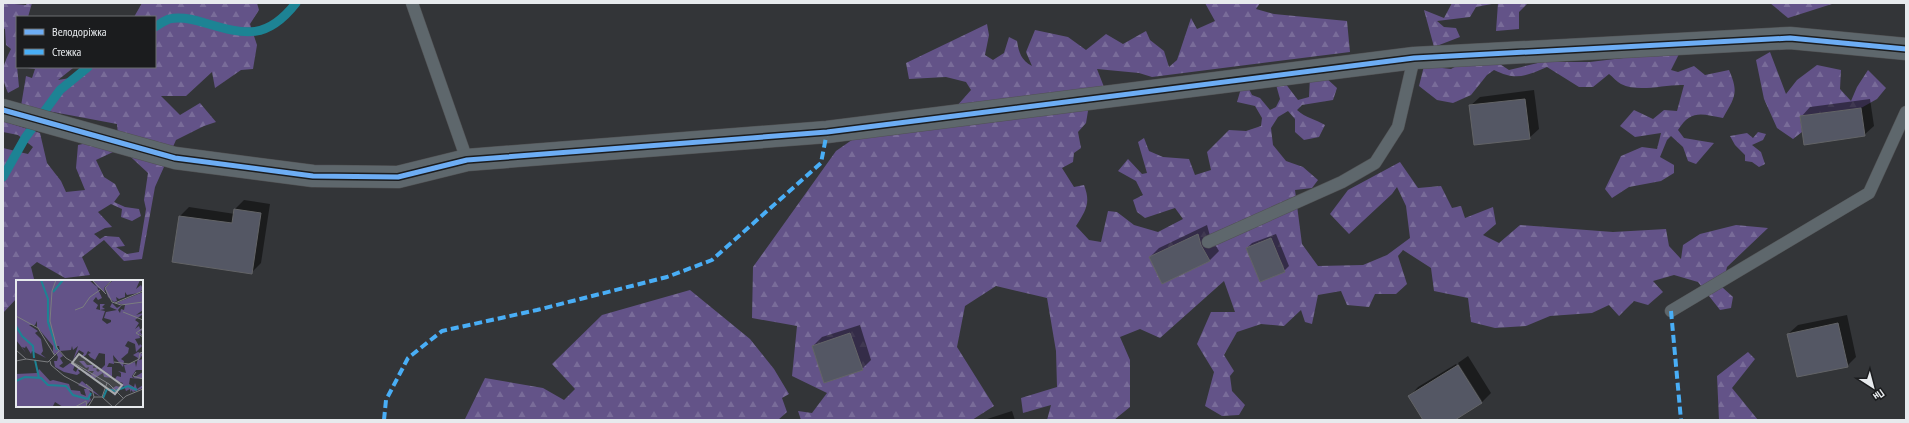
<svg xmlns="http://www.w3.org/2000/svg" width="1909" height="423" viewBox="0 0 1909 423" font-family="'PT Sans Narrow',sans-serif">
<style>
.forest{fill:url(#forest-firs)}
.shadow{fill:#0007}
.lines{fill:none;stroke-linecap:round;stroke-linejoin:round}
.stream{stroke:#1d8394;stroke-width:9}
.building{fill:#545764;stroke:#636467}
.service-casing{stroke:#515254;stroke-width:13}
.minor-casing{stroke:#515254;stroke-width:23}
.service{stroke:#5e676c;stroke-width:12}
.minor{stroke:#5e676c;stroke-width:22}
.quiet{stroke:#49aef6;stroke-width:4;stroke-dasharray:8 4;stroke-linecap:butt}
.cycleway-casing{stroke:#1b1c1e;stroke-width:8}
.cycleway{stroke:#6dadf4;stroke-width:5}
.inset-river{fill:none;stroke:#1d8394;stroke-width:2}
.inset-road{fill:none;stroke:#7b7d80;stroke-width:1}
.view{fill:#a8abae;fill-opacity:0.15;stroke:#a8abae;stroke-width:2}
.inset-edge{fill:none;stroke:#e7eaed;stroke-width:2}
</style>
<defs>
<pattern id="forest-firs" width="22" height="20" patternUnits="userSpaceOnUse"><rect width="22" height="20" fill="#635388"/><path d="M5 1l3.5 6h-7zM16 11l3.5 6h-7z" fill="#796c99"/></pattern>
</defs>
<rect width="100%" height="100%" fill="#333538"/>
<g class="forest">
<path d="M3,3L26,5L27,3H32L28,17H17V66L19,87L8,93C0,74 2,67 11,49L6,45L5,29L3,28Z"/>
<path d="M142,3H257L259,10L250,24L257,45L253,69L241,70L215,88L212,72L186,96H161L180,115L200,103L216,122L204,126L176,140L155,187L142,259L124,261L104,240L82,257L90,275L65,278L37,262L31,267L34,279L32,281H17V298L3,313V148L28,154L33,147L18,135L3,132V121L40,133L47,163L61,181L66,192L85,190L76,168L78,145L92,142L112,143L113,152L96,160L104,177L115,184L120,194L114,202L125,207L139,209L141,216L132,221L121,217L122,209L111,204L98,212L112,227L105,228L94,234L100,239L105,236L119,237L125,246L116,247L127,254L139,252L146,209L144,200L148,173L119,146L117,124L21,106L26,76L32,78L35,69L20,67L73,68L58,80L76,77L87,67H155V17H134Z"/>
<path d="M1205,3H1260L1256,9L1274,14L1347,21L1350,52L1152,77L1139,73L1097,69L1104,87L1081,96L1088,111L1086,123L1078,132L1081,148L1074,153L1073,162L1062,168L1074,187L1084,185C1091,203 1086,210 1076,226L1089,240L1101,242L1108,211L1117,212L1134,225L1158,232L1183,219L1175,208L1145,218L1137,212L1133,200L1143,195L1136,181L1118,171L1128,159L1142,174L1147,173L1138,142L1144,138L1149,151L1163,157L1189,159L1195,175L1211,170L1207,152L1229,130L1246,131L1261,126L1262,118L1255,106L1237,102L1242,85L1248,87L1252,95L1260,98L1270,110L1276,107L1280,99L1275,81L1285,83L1298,100L1309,97L1310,77H1325L1337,88L1333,100L1302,105L1297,110C1306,118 1315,119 1325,125L1319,137L1304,140L1295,132V119L1288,111L1278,117L1271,128L1273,145L1286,161L1303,167L1318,180L1312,188L1295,190L1302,244L1318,266L1363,265L1387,255L1410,238L1406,206L1397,187L1392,194L1349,234L1330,214L1348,190L1400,162L1418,188L1441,186L1452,208L1461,206L1465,218L1493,207L1496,224L1483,235L1499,243L1520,225L1613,232L1666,229L1669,246L1681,259L1683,245L1700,234L1736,225L1768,228L1727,267L1722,287L1733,297L1731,308L1720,310L1698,282L1674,275L1653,281L1663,292L1648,305L1634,301L1619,316L1609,305L1592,313L1550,316L1526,326L1495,328L1471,322L1468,298L1434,291L1431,268L1403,250L1398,256L1407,284L1396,294H1375L1369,307L1347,305L1341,291L1318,295L1312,324L1305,322L1301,310L1284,326L1261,324L1237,332L1224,355L1234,371L1230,376L1232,391L1245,405L1239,415L1222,416L1205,406L1214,372L1197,344L1211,312H1235L1224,281L1160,338L1140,329L1120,337L1130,360V407L1114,420H1047L1051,405L1023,413L1021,398L1057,387L1056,351L1047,298L996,286L965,306L957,347L994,406L972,420H801L798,411L812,413L827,393L792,376L797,326L752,318L753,267L836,151L859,135L941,124L971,90L966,82L946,77L909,79L906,63L987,24L989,35L985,55L993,60L1004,53L1009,37L1017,41C1019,53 1021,60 1032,66L1026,52L1035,30L1068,37L1086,50L1106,34L1123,44L1146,31L1150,40L1164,51L1169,67L1177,60L1191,18L1197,29L1215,21Z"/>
<path d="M1452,3H1497L1476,7L1470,17L1437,21L1444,27L1456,28L1460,37L1434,47L1424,10L1444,18Z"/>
<path d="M1498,3H1528L1519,12V29L1496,31Z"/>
<path d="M1770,3H1835L1788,18Z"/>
<path d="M1770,52L1786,94L1797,80L1817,65L1841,70L1840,89L1851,101L1857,87L1868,70L1886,88L1877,99L1861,108L1800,116L1802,132L1793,139L1777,128L1764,99L1756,60Z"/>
<path d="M1656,54H1679L1671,70L1678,72L1694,66L1705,75L1729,70C1739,93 1735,97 1723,118C1702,114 1691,109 1678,130L1684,138L1714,143L1696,164L1688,161L1683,147L1671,136L1667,140L1660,157L1674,165V173L1661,181L1629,187L1612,198L1605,189L1621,156L1642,147L1657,149L1661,133L1635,137L1620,126L1634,110L1653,119L1664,110L1677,111L1684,85C1665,84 1639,93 1621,84C1617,82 1613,77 1609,74L1593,87H1579L1547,67C1526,76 1516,81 1494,70L1487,75L1471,95L1453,103L1437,100L1419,86L1424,66L1451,69L1464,62L1492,59L1509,70L1542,62H1590Z"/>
<path d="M1758,132L1766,134L1763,140L1752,145L1761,152L1765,164L1759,167L1752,162L1745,161V155L1735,145L1730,136L1747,133L1753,138Z"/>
<path d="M690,290L750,339L774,369L789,394L782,398L787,412L778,420H462L465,419L485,378L543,388L564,400L575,389L552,364L602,315Z"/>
<path d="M1748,352L1755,359L1732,388L1758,420H1719L1717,376Z"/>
</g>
<g class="shadow">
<path d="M1534,90L1539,129L1529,138L1470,106L1480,97Z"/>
<path d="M1870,99L1874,126L1864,135L1801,117L1810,107Z"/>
<path d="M244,200L270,204L261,263L252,272L180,216L189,207L235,214V209Z"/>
<path d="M1207,225L1210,236L1219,251L1210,260L1162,283L1150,257L1159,248Z"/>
<path d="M1276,234L1289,266L1284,271L1247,248L1252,243Z"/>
<path d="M1847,315L1856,357L1847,366L1788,334L1798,325Z"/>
<path d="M860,325L871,360L862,369L813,346L822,337Z"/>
<path d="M1468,356L1491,393L1482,402L1453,420H1424L1409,397L1418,387L1456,364L1480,401H1482L1458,363Z"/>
<path d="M1012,411L1015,420H984Z"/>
</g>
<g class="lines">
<g class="stream">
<path d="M155,27C159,24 164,21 169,19C181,16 193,19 205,23C246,35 267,40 296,3"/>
<path d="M3,177L25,138L60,90L88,67"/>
</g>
</g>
<g class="building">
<path d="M1525,99L1530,139L1474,145L1469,105Z"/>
<path d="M1861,108L1865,136L1804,145L1800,116Z"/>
<path d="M234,209L261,213L252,274L172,262L179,216L232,223Z"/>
<path d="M1198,234L1201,245L1210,261L1162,284L1149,257Z"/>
<path d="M1271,238L1285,272L1260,282L1246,248Z"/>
<path d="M1838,323L1848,367L1797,377L1787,334Z"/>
<path d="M850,333L863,370L824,383L812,346Z"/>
<path d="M1458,365L1482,403L1455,420H1423L1408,396Z"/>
</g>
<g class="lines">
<g class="service-casing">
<g id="service">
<path d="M412,3L467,160"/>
<path d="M1208,242L1342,182L1375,163L1398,127L1414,58"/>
<path d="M1671,311L1869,193L1906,112"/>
</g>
</g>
<g class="minor-casing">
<path id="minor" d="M3,110L175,158L313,176L398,177L467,160L827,132L1414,58L1790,38L1906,49"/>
</g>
<use href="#service" class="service"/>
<use href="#minor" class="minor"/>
<g class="quiet">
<path d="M1671,311L1681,420"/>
<path d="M384,420L386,400L408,358L442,331L537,310L667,277L712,260L821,163L827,132"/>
</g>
<g class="cycleway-casing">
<path id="cycleway" d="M3,110L175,158L313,176L398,177L467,160L827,132L1414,58L1790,38L1906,49"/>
</g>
<use href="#cycleway" class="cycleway"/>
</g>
<g transform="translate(16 280)">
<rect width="127" height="127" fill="#333538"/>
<path d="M0,0H73L81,7L76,0H96L88,8L89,12L81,7L86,18L82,20L80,17L77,21L82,25L80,29L84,30V24H89L86,27L89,29L84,30L89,31L86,40L91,44L95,42V40L88,38L90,32L101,30L94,27L96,23L101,28L106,25L102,30L104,33L105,29L108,30L109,25L100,23L127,12V30L120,35L127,33V34L119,40L123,43L119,49L123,46L124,49H127L124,52L127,56L123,54L124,58L119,59L123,66L124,64L126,66L120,72L119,64L112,61L109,66L113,68L112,73L105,79L108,81L107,87L97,75L98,84L93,83L91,87H96V98L88,97L87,93L79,98L70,95L69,91L75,95L78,91H72L73,87L70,88L63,81H68L71,85H78L77,88L83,87L80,90L82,92L89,85V74L83,73L79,80L74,77L72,74L75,73L72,71L70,75L65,78L68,73L63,70L57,80L62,66L57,70L56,66L55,70L44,71L43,66H40L47,76L44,78L47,83L43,86L47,88L54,83L59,85L57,90L60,92L62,88L67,90H62L64,93L61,95L48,92L39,87L38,81H41L42,77L40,73L38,75V71L37,75V66L21,47V41L19,45H13L22,51L19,53L25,59L27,71L25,74L30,78L16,71L15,74L10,66L9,68L6,67L10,73L0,60ZM97,0H124L120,9L125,5L127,9L123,13L111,15L109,12V17L103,19L100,17L101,21L98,22L92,17L89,8ZM122,72L127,74L123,80L127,79V90H120L116,96L117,98L127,92V99L114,98L113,104L118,107L119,103L121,109L127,105V108L117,112L115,110L114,113V109L110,111L108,106L101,111L100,109V113L98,116V111H92L100,106L104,107L107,103L98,100L101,96L105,97V93L102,91L110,93L108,85L119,82L120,87L122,78L117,75ZM23,89L34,101L37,100L53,104L55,110L64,111L65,114L70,116L68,109H71L62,105L66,101L65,104L66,101L85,117L73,110L76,116L73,115L75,120L69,127H47L39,122L37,126L40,127H0V94L21,93Z" fill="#635388"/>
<path class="inset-river" d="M25,0L32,19V42L41,70M37,12L47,0M0,46L6,56L17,66L18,78M19,80L23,98M0,101L9,97L25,98L32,105L50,106L57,115L72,119L75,113M87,118L91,109L99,111L112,106L121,110"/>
<path class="inset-road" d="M40,0L36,11L34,41L41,68L50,78L93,104L107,118M76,0L90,14M96,0L89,8L96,22L105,25L127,22M99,23L127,11M59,30L67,27L74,17L84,10M107,32L127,40M0,36L22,48L39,76M127,48L120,53L127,57M0,70L10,79M0,81L10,79L32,82L43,71M34,81L35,85L48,96L76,111M98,82L113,84L123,79L124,73L127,72M120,92L117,96L127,99M70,104L76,109L78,117M86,117L97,127M59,127L70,121L71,127M72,127L78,117H86L91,103M98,127L110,116L127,109"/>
<path class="view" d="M63,74L106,105L99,114L56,83Z"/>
<rect width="127" height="127" class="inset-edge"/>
</g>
<rect width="1909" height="423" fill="none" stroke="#e7eaed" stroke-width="8"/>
<rect x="16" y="16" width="140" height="52" fill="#1b1c1e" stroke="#6d6e71"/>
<rect x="24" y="29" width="20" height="6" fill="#6dadf4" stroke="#6d6e71"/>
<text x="52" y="36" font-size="12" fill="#e7eaed">Велодоріжка</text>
<rect x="24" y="49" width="20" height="6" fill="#49aef6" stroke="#6d6e71"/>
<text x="52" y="56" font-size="12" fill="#e7eaed">Стежка</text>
<g transform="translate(1873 387) rotate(144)" stroke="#1b1c1e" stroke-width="3" paint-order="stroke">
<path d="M0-3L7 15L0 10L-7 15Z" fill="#e7eaed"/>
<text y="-6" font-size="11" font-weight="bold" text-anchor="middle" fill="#e7eaed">Пн</text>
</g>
</svg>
